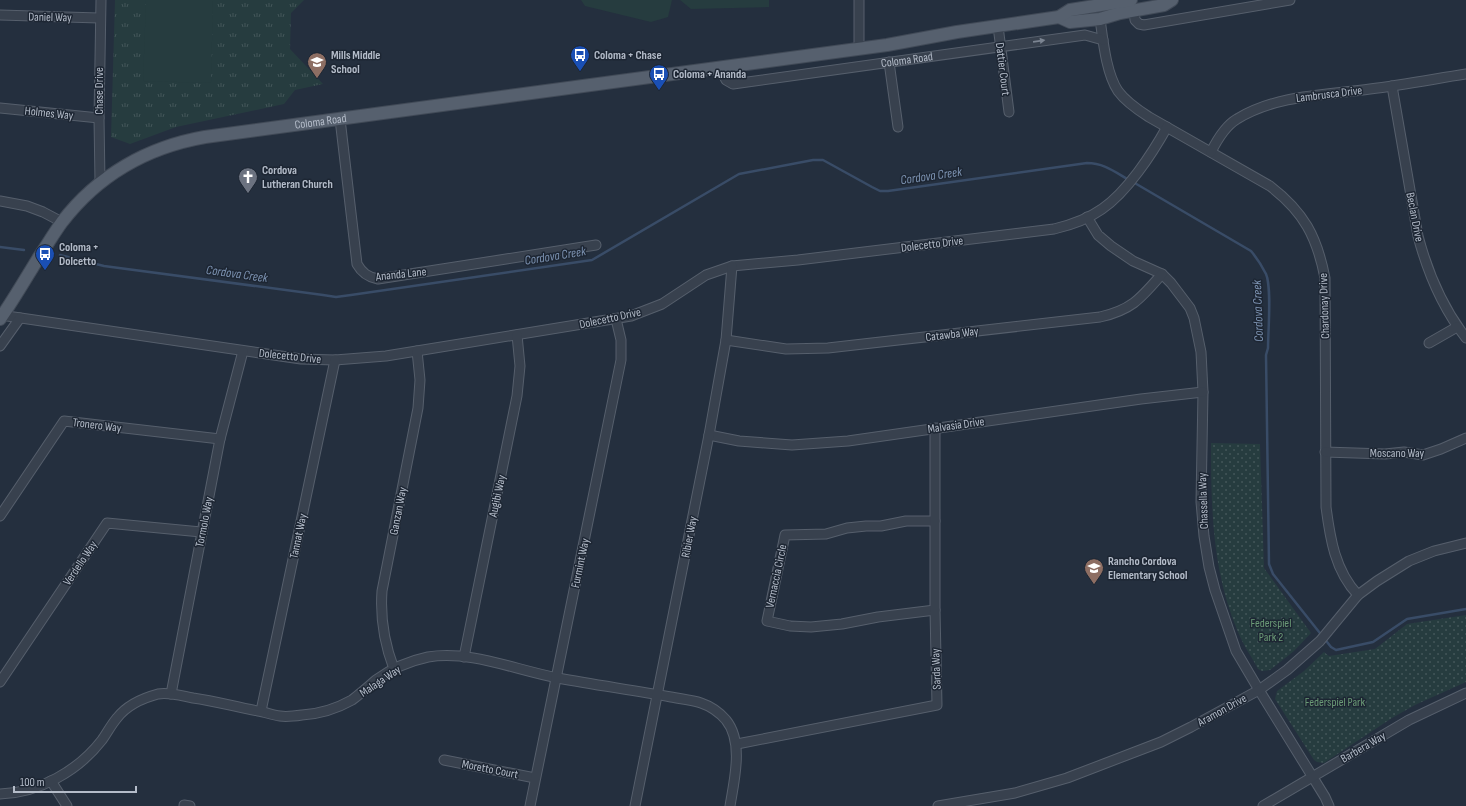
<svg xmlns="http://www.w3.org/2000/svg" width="1466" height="806" viewBox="0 0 1466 806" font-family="'Sofia Sans Condensed',sans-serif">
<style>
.grass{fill:url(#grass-tufts)}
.park{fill:url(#park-dots)}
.pitch{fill:#263c3f}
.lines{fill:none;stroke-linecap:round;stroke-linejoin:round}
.stream{stroke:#394c67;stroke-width:2.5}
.minor-casing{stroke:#565f6c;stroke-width:11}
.major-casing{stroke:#414a57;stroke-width:14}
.minor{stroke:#38414e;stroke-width:9}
.major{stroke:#56606e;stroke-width:12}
.oneway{fill:#7c8592}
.labels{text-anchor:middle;stroke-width:3;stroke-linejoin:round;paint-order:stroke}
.street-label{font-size:12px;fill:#b4bcc9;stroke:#1d2633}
.poi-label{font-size:12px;font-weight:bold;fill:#b4bcc9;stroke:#1d2633;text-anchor:start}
.park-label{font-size:12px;fill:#6b9a76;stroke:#1d2633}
.water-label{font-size:13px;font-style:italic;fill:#7c92b1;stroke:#1d2633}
</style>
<defs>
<pattern id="grass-tufts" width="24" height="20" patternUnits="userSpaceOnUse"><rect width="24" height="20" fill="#263c3f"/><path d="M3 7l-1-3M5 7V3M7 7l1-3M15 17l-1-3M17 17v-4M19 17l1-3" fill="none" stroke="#435659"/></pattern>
<pattern id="park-dots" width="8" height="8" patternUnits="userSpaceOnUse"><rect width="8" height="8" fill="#263c3f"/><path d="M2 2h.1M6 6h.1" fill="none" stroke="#435659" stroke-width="1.8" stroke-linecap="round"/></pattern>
</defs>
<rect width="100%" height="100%" fill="#242f3e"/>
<path class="grass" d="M115,0H304L291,13L290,49L323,84L295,90L284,104L176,127L130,144L111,137Z"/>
<g class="park">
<path d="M1211,443L1260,444L1264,568L1311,633L1294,651L1270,670L1262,671L1258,669C1252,657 1243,645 1238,632C1212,571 1211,508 1211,443Z"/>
<path d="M1466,615V682L1415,705L1392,718L1324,763L1317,762L1314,760L1275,699L1277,691L1304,671L1324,652L1329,656L1375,649L1407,624Z"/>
</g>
<g class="pitch">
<path d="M146,0H213L211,83L143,81Z"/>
<path d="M581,0H672L668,17L651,22L585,6Z"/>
<path d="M680,0H769V7L691,9Z"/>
</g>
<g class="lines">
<g class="stream">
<path d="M1133,182L1251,251C1256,257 1262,266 1266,274C1272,288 1268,331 1268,348L1266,355L1269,564L1273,574L1331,647L1336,650L1373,642L1407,619L1466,609"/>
<path d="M0,247L24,250"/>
<path d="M60,255L104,266L323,295L336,297L351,295L592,260L739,174L813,160H823L872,187L880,191H888L1087,163C1104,163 1115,172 1129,180"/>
</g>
<g class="minor-casing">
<g id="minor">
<path d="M859,0V49"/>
<path d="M1134,10L1135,20L1139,24L1144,25L1290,0"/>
<path d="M0,15L99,18"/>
<path d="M1100,19C1103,40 1106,73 1118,91C1126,102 1138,110 1149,117L1270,186C1304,212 1317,237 1325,278L1326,507C1330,538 1335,571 1358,595"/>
<path d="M998,26L1009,112"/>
<path d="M889,62L898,127"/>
<path id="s1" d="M720,68L726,80L733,84L1085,35L1103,40"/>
<path d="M1392,86L1418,236C1428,274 1442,307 1466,338"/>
<path d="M0,108L99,118"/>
<path d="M340,119L357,264C362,273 368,277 378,279L596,245"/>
<path d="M1211,152C1217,140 1225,126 1237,119C1276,95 1325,95 1370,89C1402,85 1434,79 1466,74"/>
<path d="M100,182L99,118L101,0"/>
<path d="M0,201L27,206L43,212L62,222"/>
<path d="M1087,217L1098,235L1111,246L1133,261L1162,274L1171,283L1190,308L1194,318L1201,352L1203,392L1201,502L1204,536L1209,567L1215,590L1236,651L1259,690L1325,797L1329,806"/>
<path d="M0,315L301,359L335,360L386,356L631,316L662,304L706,275L732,266L798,260L1054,229C1071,225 1088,219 1102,209C1127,192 1152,154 1167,127"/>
<path d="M726,340L786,349L828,348L1100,317C1132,310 1141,298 1162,274"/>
<path d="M1429,343L1457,327"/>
<path d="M0,346L20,318"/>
<path d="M709,435L739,441L792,445L848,441L1141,399L1203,392"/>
<path d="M1325,452L1385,454L1404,452L1423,455L1441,449L1466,438"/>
<path d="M0,516L64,421L220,439"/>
<path d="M935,521H906L881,526H866L847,528L826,534L785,535L767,621L790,626L811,627L842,624L878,617L935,610"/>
<path d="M464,657L517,396L520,366L517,335"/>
<path d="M394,669C384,643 380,619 382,591L418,408L420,380L417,351"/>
<path d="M0,682L107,523L201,532"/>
<path d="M171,694L220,439L243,351"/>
<path d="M261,711L335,360"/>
<path d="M737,744L937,705L935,610V428"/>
<path d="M444,760L535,778"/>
<path d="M51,781L67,806"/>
<path d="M0,794C39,793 78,771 102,740C107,733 111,725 117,718C127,705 143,698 158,694C170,692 182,696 193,698C215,701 236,707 258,711C265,712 272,715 280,716C286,717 295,716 302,715C319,714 336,709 352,700C360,694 368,687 376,680C391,669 409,661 428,657C471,650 515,670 558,678C595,685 633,690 671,697C681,699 692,700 701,703C710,706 720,713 726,720C744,742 734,781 730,806"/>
<path d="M184,806V805L190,806"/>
<path d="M530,806L621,360V340L616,319"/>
<path d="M635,806L709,435L726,340L732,266"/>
<path d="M938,806L1015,793L1067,778L1161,742L1191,727L1259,690L1287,670L1320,641L1358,595L1377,581L1409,561L1434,551L1466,543"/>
<path d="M1263,806L1409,720L1466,693"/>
</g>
</g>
<g class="major-casing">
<g id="major">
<path d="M1059,17L1070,22L1100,19L1120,13L1164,5L1172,0"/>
<path id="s2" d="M0,319C14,299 26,278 39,257C47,245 54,233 62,222C98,175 148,147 205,137L887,45L957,32L1059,17L1070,10L1131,0"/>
</g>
</g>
<use href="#minor" class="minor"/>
<use href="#major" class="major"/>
</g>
<defs><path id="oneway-solid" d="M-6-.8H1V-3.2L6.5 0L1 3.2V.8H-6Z"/></defs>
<use class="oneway" href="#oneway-solid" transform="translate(1039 41) rotate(-8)"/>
<defs>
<g id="bus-pin" transform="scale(1)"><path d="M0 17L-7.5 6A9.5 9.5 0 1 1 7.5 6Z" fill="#1a4fb4" stroke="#1d2633"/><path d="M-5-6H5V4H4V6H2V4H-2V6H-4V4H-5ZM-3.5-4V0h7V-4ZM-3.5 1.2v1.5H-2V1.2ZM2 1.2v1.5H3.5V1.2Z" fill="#fff"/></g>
<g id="school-pin" transform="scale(1)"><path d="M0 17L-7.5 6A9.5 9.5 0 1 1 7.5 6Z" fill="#8d6e63" stroke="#1d2633"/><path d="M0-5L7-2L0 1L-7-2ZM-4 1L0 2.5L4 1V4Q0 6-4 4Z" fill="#fff"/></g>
<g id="church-pin" transform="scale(1)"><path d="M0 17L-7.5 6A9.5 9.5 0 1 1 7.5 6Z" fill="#6b7280" stroke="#1d2633"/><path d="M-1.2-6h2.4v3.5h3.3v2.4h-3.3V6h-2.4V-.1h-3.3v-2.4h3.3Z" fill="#fff"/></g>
</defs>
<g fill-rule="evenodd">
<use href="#bus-pin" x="580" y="55"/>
<use href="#school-pin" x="317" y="62"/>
<use href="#bus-pin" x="659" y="74"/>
<use href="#church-pin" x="248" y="177"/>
<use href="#bus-pin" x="45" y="254"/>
<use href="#school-pin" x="1094" y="568"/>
</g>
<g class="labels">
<g class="street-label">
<text transform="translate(50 17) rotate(1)" y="4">Daniel Way</text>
<text dy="4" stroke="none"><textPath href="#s1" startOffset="197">Coloma Road</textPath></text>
<text transform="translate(1003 69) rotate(83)" y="4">Dattier Court</text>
<text transform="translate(99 91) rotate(-90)" y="4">Chase Drive</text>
<text transform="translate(1329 94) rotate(-7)" y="4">Lambrusca Drive</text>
<text transform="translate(49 113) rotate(6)" y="4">Holmes Way</text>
<text dy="4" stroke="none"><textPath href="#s2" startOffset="402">Coloma Road</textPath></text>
<text transform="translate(1415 217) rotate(79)" y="4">Beclan Drive</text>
<text transform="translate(932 244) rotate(-7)" y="4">Dolecetto Drive</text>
<text transform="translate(401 274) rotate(-6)" y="4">Ananda Lane</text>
<text transform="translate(1324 306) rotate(-92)" y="4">Chardonay Drive</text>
<text transform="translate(610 318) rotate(-12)" y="4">Dolecetto Drive</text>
<text transform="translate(952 334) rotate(-7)" y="4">Catawba Way</text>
<text transform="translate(290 356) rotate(6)" y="4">Dolecetto Drive</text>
<text transform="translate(97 425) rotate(7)" y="4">Tronero Way</text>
<text transform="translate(956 425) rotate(-8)" y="4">Malvasia Drive</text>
<text x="1397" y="457">Moscano Way</text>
<text transform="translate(497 496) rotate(-78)" y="4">Augibi Way</text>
<text transform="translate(1203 501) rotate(-92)" y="4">Chassella Way</text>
<text transform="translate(398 511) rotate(-79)" y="4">Ganzan Way</text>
<text transform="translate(204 522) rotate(-79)" y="4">Tormolo Way</text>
<text transform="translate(298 536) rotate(-78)" y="4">Tannat Way</text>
<text transform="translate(689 537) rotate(-79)" y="4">Ribier Way</text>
<text transform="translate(80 563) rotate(-56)" y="4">Verdello Way</text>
<text transform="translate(580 563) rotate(-78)" y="4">Furmint Way</text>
<text transform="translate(776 576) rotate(-78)" y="4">Vernaccia Circle</text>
<text transform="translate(936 669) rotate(-92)" y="4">Sarda Way</text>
<text transform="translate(380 681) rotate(-34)" y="4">Malaga Way</text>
<text transform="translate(1222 710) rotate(-29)" y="4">Aramon Drive</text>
<text transform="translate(1363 747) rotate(-30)" y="4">Barbera Way</text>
<text transform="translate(490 769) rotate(11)" y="4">Moretto Court</text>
</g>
<g class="poi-label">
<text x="331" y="59">Mills Middle<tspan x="331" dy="14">School</tspan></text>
<text x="594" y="59">Coloma + Chase</text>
<text x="673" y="78">Coloma + Ananda</text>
<text x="262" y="174">Cordova<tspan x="262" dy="14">Lutheran Church</tspan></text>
<text x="59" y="251">Coloma +<tspan x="59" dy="14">Dolcetto</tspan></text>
<text x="1108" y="565">Rancho Cordova<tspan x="1108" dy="14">Elementary School</tspan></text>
</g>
<g class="park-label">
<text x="1271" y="627">Federspiel<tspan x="1271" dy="14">Park 2</tspan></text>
<text x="1335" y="706">Federspiel Park</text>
</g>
<g class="water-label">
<text transform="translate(931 175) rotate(-8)" y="5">Cordova Creek</text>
<text transform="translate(555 255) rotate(-9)" y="5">Cordova Creek</text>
<text transform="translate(237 273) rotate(8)" y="5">Cordova Creek</text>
<text transform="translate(1257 311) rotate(-92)" y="5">Cordova Creek</text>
</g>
</g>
<path d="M14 786v6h122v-6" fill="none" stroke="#b4bcc9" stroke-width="2"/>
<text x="20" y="786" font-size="12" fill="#b4bcc9" stroke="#1d2633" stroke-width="3" paint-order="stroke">100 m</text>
</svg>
